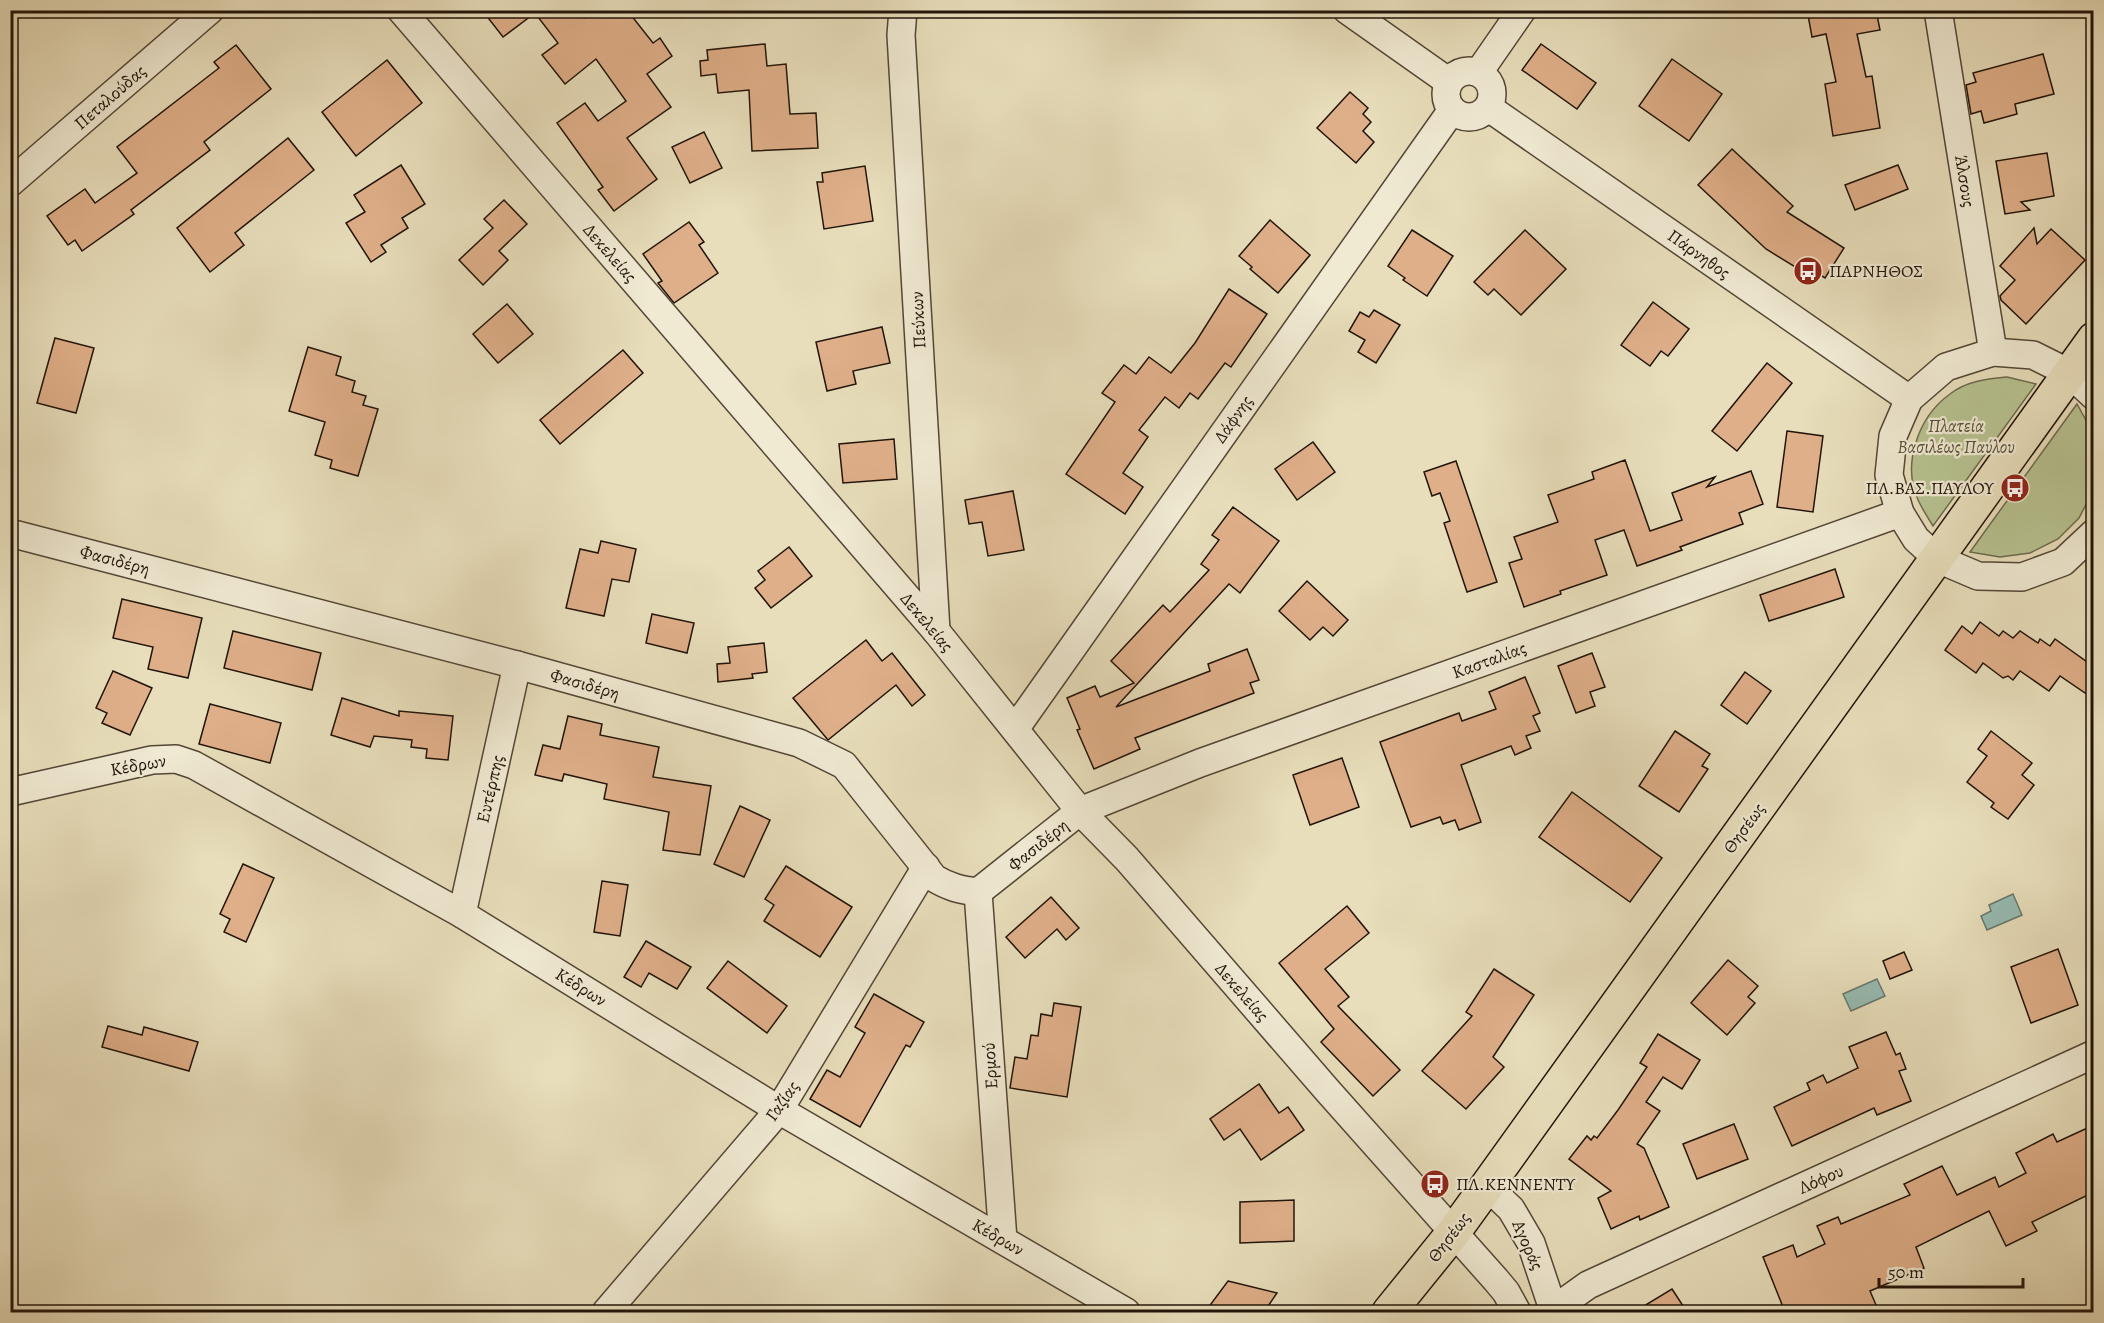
<svg xmlns="http://www.w3.org/2000/svg" width="2104" height="1323" viewBox="0 0 2104 1323" font-family="Alegreya,serif">
<style>
.green{fill:#b7c190;stroke:#6c6a4d;stroke-width:1.5}
.water{fill:#97bcb3;stroke:#68796f;stroke-width:1.5}
.building{fill:#dfaf89;stroke:#21140a;stroke-width:1.5}
.lines{fill:none;stroke-linecap:round;stroke-linejoin:round}
.minor-casing{stroke:#534636;stroke-width:30}
.major-casing{stroke:#21140a;stroke-width:36}
.minor{stroke:#f0ead3;stroke-width:27}
.major{stroke:#e8debb;stroke-width:33}
.labels{text-anchor:middle;stroke-width:4.5;stroke-linejoin:round;paint-order:stroke}
.street-label{font-size:18px;fill:#21140a;stroke:#f0ead3}
.poi-label{font-size:18px;fill:#21140a;stroke:#f0ead3;text-anchor:start}
.park-label{font-size:18px;font-style:italic;fill:#565139;stroke:#f0ead3}
</style>
<rect width="100%" height="100%" fill="#e8debb"/>
<filter id="stains"><feTurbulence type="fractalNoise" baseFrequency=".00333" numOctaves="4"/><feColorMatrix values="0 0 0 0 .2 0 0 0 0 .09 0 0 0 0 .02 0 0 0 .5 -.17"/></filter>
<radialGradient id="worn" r=".72"><stop offset=".6" stop-color="#630" stop-opacity="0"/><stop offset="1" stop-color="#630" stop-opacity=".3"/></radialGradient>
<g class="green">
<path d="M2007,377L2036,384L1933,526C1928,518 1923,510 1919,502C1901,465 1918,417 1950,394C1966,381 1987,379 2007,377Z"/>
<path d="M2077,404L2092,431L2094,440L2093,491L2079,518L2058,539L2030,553L2000,557L1970,552Z"/>
</g>
<g class="water">
<path d="M2013,894L2022,915L1987,930L1981,916L1991,911L1989,905Z"/>
<path d="M1877,979L1885,996L1851,1011L1843,994Z"/>
</g>
<g class="building">
<path d="M482,10H579L585,18L594,10H627L653,43L660,38L672,56L647,74L671,107L627,138L657,179L614,211L598,190L603,187L557,123L585,103L598,121L626,101L596,59L565,84L542,55L558,43L535,13L503,37Z"/>
<path d="M1832,10H1876L1880,30L1857,34L1866,77L1872,76L1880,128L1833,136L1825,84L1836,82L1826,34L1812,37L1808,15Z"/>
<path d="M765,44L767,66L786,64L790,114L816,113L818,148L752,151L749,90L718,93L716,74L701,76L700,61L708,60L707,50Z"/>
<path d="M1541,44L1596,83L1577,109L1522,70Z"/>
<path d="M236,45L271,89L204,142L210,150L131,210L134,214L82,251L75,240L68,245L47,216L85,189L95,203L137,173L117,147L219,68L214,62Z"/>
<path d="M2043,54L2054,94L2015,104L2017,114L1984,123L1981,111L1971,114L1966,85L1976,82L1973,73Z"/>
<path d="M1672,59L1722,94L1689,141L1639,106Z"/>
<path d="M387,60L422,103L356,156L322,112Z"/>
<path d="M1350,92L1368,108L1363,114L1371,122L1363,131L1374,142L1356,163L1317,128Z"/>
<path d="M704,132L722,168L690,183L672,147Z"/>
<path d="M288,138L314,170L235,233L244,245L210,272L177,228Z"/>
<path d="M1732,149L1793,206L1787,212L1844,248L1825,278L1809,268L1805,273L1766,249L1698,185Z"/>
<path d="M2047,153L2054,196L2021,202L2030,210L2005,214L1996,161Z"/>
<path d="M401,165L425,204L402,218L408,228L381,245L386,252L371,262L346,223L365,212L354,195Z"/>
<path d="M1898,165L1908,189L1855,210L1845,185Z"/>
<path d="M865,166L873,221L824,229L817,182H823L822,173Z"/>
<path d="M504,200L527,224L499,251L508,260L483,285L459,260L493,228L484,219Z"/>
<path d="M1270,220L1310,255L1278,293L1250,269L1252,267L1239,256Z"/>
<path d="M689,222L704,242L699,245L718,273L674,303L658,283L662,281L643,254Z"/>
<path d="M2034,228L2037,244L2051,229L2085,260L2026,324L2001,300L2000,296L2015,280L2000,266Z"/>
<path d="M1412,230L1453,256L1427,296L1403,280L1405,278L1388,266Z"/>
<path d="M1525,230L1566,269L1521,315L1494,289L1488,295L1474,282Z"/>
<path d="M1229,289L1267,314L1231,367L1225,363L1198,399L1190,393L1179,408L1165,397L1139,430L1148,437L1123,473L1143,487L1125,514L1066,474L1115,402L1102,393L1124,365L1136,374L1149,357L1171,373L1195,343Z"/>
<path d="M1653,302L1689,329L1668,356L1661,351L1650,366L1621,345Z"/>
<path d="M507,304L533,334L498,363L473,334Z"/>
<path d="M1374,310L1400,325L1376,363L1358,352L1365,340L1349,331L1360,312L1369,317Z"/>
<path d="M882,327L890,363L853,371L856,384L827,391L816,342Z"/>
<path d="M55,338L94,348L76,413L37,403Z"/>
<path d="M308,347L341,357L336,375L355,381L352,392L366,396L363,405L378,409L358,476L330,468L332,460L315,455L325,422L289,411Z"/>
<path d="M623,350L643,373L560,444L540,420Z"/>
<path d="M1767,363L1792,383L1737,451L1712,431Z"/>
<path d="M1787,431L1823,436L1813,512L1777,507Z"/>
<path d="M894,439L897,479L843,483L839,444Z"/>
<path d="M1313,442L1335,472L1297,500L1275,469Z"/>
<path d="M1625,460L1650,531L1682,520L1672,493L1715,477L1707,487L1751,471L1763,504L1739,513L1743,524L1680,547L1682,550L1637,566L1624,530L1595,540L1607,575L1560,591L1561,594L1524,607L1509,563L1522,559L1514,537L1558,522L1548,495L1594,479L1592,472Z"/>
<path d="M1456,461L1497,582L1467,592L1444,523L1450,521L1440,493L1432,496L1424,472Z"/>
<path d="M1013,491L1024,550L988,556L982,522L969,524L965,500Z"/>
<path d="M1233,507L1279,541L1240,593L1229,584L1116,707L1210,671L1208,664L1247,649L1259,680L1250,683L1254,693L1135,738L1140,749L1094,769L1077,730L1080,729L1067,698L1095,686L1100,697L1134,683L1111,661L1163,605L1170,612L1209,570L1201,564L1219,540L1212,535Z"/>
<path d="M601,541L636,549L629,582L612,579L604,616L566,608L580,549L598,553Z"/>
<path d="M789,547L812,576L771,608L755,588L765,580L758,571Z"/>
<path d="M1835,569L1844,597L1769,621L1760,595Z"/>
<path d="M1307,581L1348,620L1333,636L1323,627L1310,640L1279,611Z"/>
<path d="M122,599L202,618L188,678L148,669L153,647L113,638Z"/>
<path d="M652,614L694,623L687,653L646,643Z"/>
<path d="M1980,622L1999,636L2003,631L2013,638L2020,631L2038,643L2040,639L2050,646L2055,639L2094,667V699L2060,676L2049,691L2020,671L2013,680L2008,676L2003,678L1983,663L1976,673L1945,650L1962,626L1972,634Z"/>
<path d="M233,631L321,653L312,690L224,668Z"/>
<path d="M866,640L882,661L892,653L925,695L912,706L896,685L828,740L793,698Z"/>
<path d="M764,643L767,672L752,674L753,678L718,682L717,664L730,663L728,647Z"/>
<path d="M1592,653L1605,687L1590,692L1595,706L1576,713L1558,666Z"/>
<path d="M113,671L152,688L130,735L102,723L107,713L96,708Z"/>
<path d="M1745,672L1771,691L1747,724L1721,705Z"/>
<path d="M1525,677L1540,713L1533,716L1540,731L1526,736L1531,748L1515,755L1511,746L1461,765L1481,822L1459,830L1455,820L1443,824L1440,817L1411,827L1380,742L1459,713L1462,721L1496,709L1489,692Z"/>
<path d="M342,698L399,716V711L453,716L448,760L426,758L427,749L411,747L412,740L374,736L370,747L331,735Z"/>
<path d="M210,704L281,723L270,763L199,744Z"/>
<path d="M568,716L602,724L600,735L659,747L653,777L711,786L700,855L663,850L669,812L604,799L607,784L564,774L562,781L535,775L543,745L560,749Z"/>
<path d="M1675,731L1710,754L1702,766L1708,769L1679,812L1639,786Z"/>
<path d="M1991,731L2032,763L2022,775L2034,785L2008,819L1991,807L1994,803L1967,782L1987,756L1978,749Z"/>
<path d="M1342,758L1359,807L1310,825L1293,775Z"/>
<path d="M1572,792L1662,858L1630,902L1539,837Z"/>
<path d="M740,806L770,820L744,877L714,864Z"/>
<path d="M243,864L274,878L246,942L224,932L230,919L220,914Z"/>
<path d="M786,866L852,907L820,957L764,921L774,905L765,899Z"/>
<path d="M602,881L628,885L620,936L594,932Z"/>
<path d="M1051,897L1079,928L1066,940L1057,929L1025,958L1006,937Z"/>
<path d="M1347,906L1369,933L1325,969L1349,997L1338,1006L1400,1070L1373,1096L1321,1042L1334,1029L1279,963Z"/>
<path d="M646,941L691,967L677,989L649,973L641,987L624,977Z"/>
<path d="M2058,949L2078,1005L2031,1023L2011,967Z"/>
<path d="M1904,952L1912,970L1890,979L1883,961Z"/>
<path d="M1728,960L1758,986L1748,997L1755,1003L1727,1035L1691,1003Z"/>
<path d="M728,961L787,1006L767,1033L707,988Z"/>
<path d="M1494,969L1534,995L1493,1057L1504,1067L1466,1109L1422,1071L1472,1016L1466,1012Z"/>
<path d="M874,994L924,1022L910,1047L906,1045L860,1127L810,1099L827,1070L840,1077L865,1033L855,1027Z"/>
<path d="M1054,1003L1081,1007L1067,1097L1010,1088L1015,1057L1027,1059L1031,1035L1038,1036L1041,1014L1052,1016Z"/>
<path d="M108,1026L142,1035L144,1027L198,1042L189,1071L102,1047Z"/>
<path d="M1886,1032L1896,1055L1900,1053L1906,1069L1899,1071L1911,1101L1877,1115L1874,1108L1792,1146L1774,1107L1810,1090L1807,1083L1823,1075L1827,1083L1858,1068L1849,1047Z"/>
<path d="M1658,1034L1700,1060L1682,1089L1663,1077L1646,1102L1660,1111L1637,1144L1644,1148L1669,1207L1640,1220L1639,1216L1611,1229L1598,1198L1611,1191L1569,1159L1587,1136L1591,1140L1594,1136L1597,1138L1618,1110L1647,1067L1640,1063Z"/>
<path d="M1259,1084L1279,1113L1288,1107L1304,1130L1261,1160L1240,1129L1224,1140L1210,1119Z"/>
<path d="M1734,1124L1748,1159L1697,1179L1683,1144Z"/>
<path d="M2094,1125V1192L2032,1222L2037,1231L2006,1246L1989,1211L1916,1247L1924,1268L1870,1291L1879,1312H1785L1763,1257L1793,1245L1797,1257L1825,1244L1817,1226L1838,1217L1841,1224L1910,1195L1904,1184L1942,1166L1957,1195L1995,1177L1999,1187L2026,1173L2016,1153L2053,1134L2057,1142Z"/>
<path d="M1294,1200V1241L1240,1243V1202Z"/>
<path d="M1228,1281L1277,1293L1264,1312H1205Z"/>
<path d="M1672,1289L1687,1312H1634Z"/>
</g>
<g class="lines">
<g class="minor-casing">
<g id="minor">
<path d="M401,10L936,631L1080,811L1127,859L1327,1090L1496,1280L1506,1292L1517,1312"/>
<path d="M903,10L901,35L936,631"/>
<path d="M1347,10L1449,82"/>
<path d="M1938,10L1993,352"/>
<circle cx="1469" cy="94" r="23"/>
<path d="M1479,72L1522,10"/>
<path d="M1489,108L1909,399"/>
<path d="M10,183L210,10"/>
<path d="M2094,396L2069,373L2033,355L1993,352L1946,367L1909,399L1893,436L1889,475L1900,513L1916,539L1938,559L1978,576L2022,577L2063,562L2094,533"/>
<path d="M10,533L517,665L799,743L844,765L934,878C949,887 960,890 978,892L1080,811L1200,763L1900,513"/>
<path d="M1015,729L1452,110"/>
<path d="M10,792L152,760L176,759L194,765L462,914L779,1110L1126,1312"/>
<path d="M978,892L1003,1240"/>
<path d="M462,914L517,665"/>
<path d="M1487,1186L1511,1209L1531,1243L1554,1312"/>
<path d="M606,1312L779,1110L926,867"/>
<path d="M1554,1312L1567,1300L1588,1285L2094,1054"/>
</g>
</g>
<g class="major-casing">
<path id="major" d="M1389,1312L1453,1233L1487,1186L2094,339"/>
</g>
<use href="#minor" class="minor"/>
<use href="#major" class="major"/>
</g>
<defs>
<g id="bus-disc" transform="scale(1.5)"><circle r="9.5" fill="#8f2418" stroke="#f0ead3"/><path d="M-5-6H5V4H4V6H2V4H-2V6H-4V4H-5ZM-3.5-4V0h7V-4ZM-3.5 1.2v1.5H-2V1.2ZM2 1.2v1.5H3.5V1.2Z" fill="#fff"/></g>
</defs>
<g fill-rule="evenodd">
<use href="#bus-disc" x="1808" y="271"/>
<use href="#bus-disc" x="2015" y="488"/>
<use href="#bus-disc" x="1435" y="1184"/>
</g>
<g class="labels">
<g class="street-label">
<text transform="translate(110 97) rotate(-41)" y="6">Πεταλούδας</text>
<text transform="translate(1965 181) rotate(81)" y="6">Άλσους</text>
<text transform="translate(610 253) rotate(49)" y="6">Δεκελείας</text>
<text transform="translate(1699 254) rotate(35)" y="6">Πάρνηθος</text>
<text transform="translate(918 320) rotate(-93)" y="6">Πεύκων</text>
<text transform="translate(1233 419) rotate(-55)" y="6">Δάφνης</text>
<text transform="translate(115 560) rotate(15)" y="6">Φασιδέρη</text>
<text transform="translate(927 622) rotate(50)" y="6">Δεκελείας</text>
<text transform="translate(1489 660) rotate(-20)" y="6">Κασταλίας</text>
<text transform="translate(585 684) rotate(16)" y="6">Φασιδέρη</text>
<text transform="translate(138 765) rotate(-10)" y="6">Κέδρων</text>
<text transform="translate(490 789) rotate(-77)" y="6">Ευτέρπης</text>
<text transform="translate(1744 828) rotate(-54)" y="6">Θησέως</text>
<text transform="translate(1038 845) rotate(-39)" y="6">Φασιδέρη</text>
<text transform="translate(581 987) rotate(32)" y="6">Κέδρων</text>
<text transform="translate(1242 992) rotate(49)" y="6">Δεκελείας</text>
<text transform="translate(990 1066) rotate(-94)" y="6">Ερμού</text>
<text transform="translate(782 1101) rotate(-55)" y="6">Γαζίας</text>
<text transform="translate(1821 1179) rotate(-24)" y="6">Λόφου</text>
<text transform="translate(998 1237) rotate(30)" y="6">Κέδρων</text>
<text transform="translate(1449 1237) rotate(-53)" y="6">Θησέως</text>
<text transform="translate(1528 1245) rotate(66)" y="6">Αγοράς</text>
</g>
<g class="poi-label">
<text x="1829" y="277">ΠΑΡΝΗΘΟΣ</text>
<text x="1994" y="494" text-anchor="end">ΠΛ.ΒΑΣ.ΠΑΥΛΟΥ</text>
<text x="1456" y="1190">ΠΛ.ΚΕΝΝΕΝΤΥ</text>
</g>
<g class="park-label">
<text x="1956" y="432">Πλατεία<tspan x="1956" dy="21">Βασιλέως Παύλου</tspan></text>
</g>
</g>
<rect width="2104" height="1323" fill="none" stroke="#e8debb" stroke-width="36"/>
<rect x="12" y="12" width="2080" height="1299" fill="none" stroke="#21140a" stroke-width="3"/>
<rect x="18" y="18" width="2068" height="1287" fill="none" stroke="#21140a" stroke-width="1.5"/>
<path d="M1879 1278v9h144v-9" fill="none" stroke="#21140a" stroke-width="3"/>
<text x="1888" y="1278" font-size="18" fill="#21140a" stroke="#f0ead3" stroke-width="4.5" paint-order="stroke">50 m</text>
<rect width="100%" height="100%" filter="url(#stains)"/>
<rect width="100%" height="100%" fill="url(#worn)"/>
</svg>
